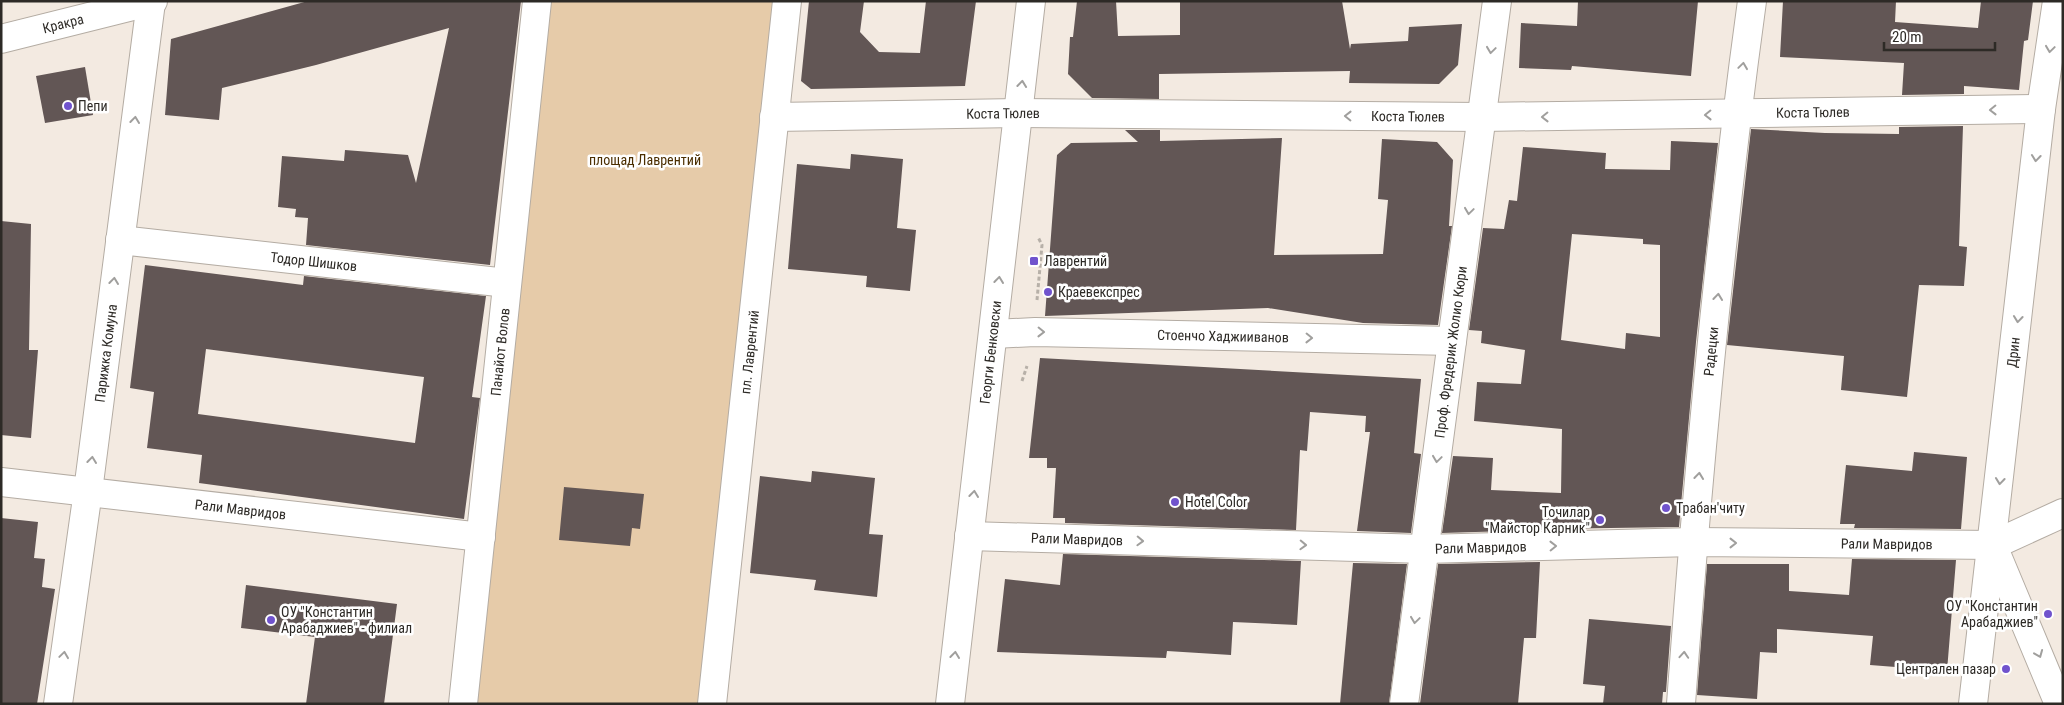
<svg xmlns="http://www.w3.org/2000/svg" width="2064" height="705" viewBox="0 0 2064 705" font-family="'Roboto Condensed',sans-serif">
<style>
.green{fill:#e6cba9}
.building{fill:#625655;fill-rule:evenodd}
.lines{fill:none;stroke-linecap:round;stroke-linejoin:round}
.minor-casing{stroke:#b4aca3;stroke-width:30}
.path{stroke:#b7b0a8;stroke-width:3;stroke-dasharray:4 2.5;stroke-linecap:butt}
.minor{stroke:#fff;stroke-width:28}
.oneway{stroke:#a09f9d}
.poi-dot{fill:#7053cd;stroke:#fff;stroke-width:2}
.labels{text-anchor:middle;stroke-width:5;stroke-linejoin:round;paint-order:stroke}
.street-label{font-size:14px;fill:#2d2a26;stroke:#fff}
.poi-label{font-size:14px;fill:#2d2a26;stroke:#fff;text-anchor:start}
.park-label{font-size:14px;fill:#4b2e00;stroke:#fff}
</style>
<rect width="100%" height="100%" fill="#f3eae1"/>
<path class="green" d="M547,1H777L703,704H474Z"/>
<g class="building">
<path d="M308,1H521L490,265L306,245L308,218L295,217L296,209L278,207L282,156L344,161L345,150L408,155L416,183L449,28L316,65L222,88L219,120L165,115L171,39Z"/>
<path d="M809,1H864L860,32L879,52L920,53L926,1H976L965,86L811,89L801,81Z"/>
<path d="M1077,1H1116L1118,36L1180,35V1H1342L1350,49L1351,44L1408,41L1409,27L1462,24L1458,65L1439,84L1349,83L1350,71L1159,74V99L1092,98L1068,74L1070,37H1073Z"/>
<path d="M1578,1H1698L1691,76L1572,66L1571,70L1519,68L1521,23L1577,26Z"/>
<path d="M1783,1H1896L1895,22L1978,28L1981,1H2033L2028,40L2024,41L2019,90L1964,86V94L1902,95L1904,63L1780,57Z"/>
<path d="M85,67L93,115L45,123L36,76Z"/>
<path d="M1963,126L1959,246L1967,247L1964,286L1919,285L1907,397L1841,390L1844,356L1727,345L1751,129L1825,133L1899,134V127Z"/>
<path d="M1125,130H1160V141L1282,138L1274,255L1383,254L1388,200L1378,199L1382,139L1437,142L1453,160L1449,226H1452L1438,325L1363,323L1268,308L1045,316L1057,155L1071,143L1138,142Z"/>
<path d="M1671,141L1718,143L1696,342L1679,527L1542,529V530L1442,533L1453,456L1493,458L1491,490L1561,493L1562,429L1474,421L1477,382L1521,384L1525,350L1481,343L1482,331L1469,330L1483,228L1504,229L1509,200L1517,201L1523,147L1606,153L1605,169L1670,170ZM1572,234L1643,239V244L1660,245V337L1626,333L1625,349L1561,340Z"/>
<path d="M851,154L903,159L897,228L916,230L910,291L866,287L867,276L788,269L797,164L850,169Z"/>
<path d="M1,221L31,224L29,350H38L31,438L1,435Z"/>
<path d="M145,265L303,285L304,276L486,296L472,397L480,398L464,519L199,483L202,455L147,448L154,392L130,388ZM206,349L424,377L415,443L198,414Z"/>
<path d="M1040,358L1421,379L1414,453L1421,454L1411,533L1357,531L1370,432H1365L1366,416L1310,412L1307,451L1300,450L1296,530L1065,523V518H1053L1056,468H1047V458H1029Z"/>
<path d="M1914,452L1967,457L1961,529L1854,528L1855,524H1840L1846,465L1912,471Z"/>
<path d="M812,471L875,478L869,534L883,535L877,597L814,590L816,580L750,573L760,476L811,482Z"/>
<path d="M564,487L644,494L640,529L632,528L630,546L559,540Z"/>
<path d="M1,518L38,522L34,558L45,559L42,587L55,589L37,704H1Z"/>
<path d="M1063,554L1301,561L1297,625L1233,622L1231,655L1167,651L1166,658L997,652L1005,579L1060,585Z"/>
<path d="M1852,559L1956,560L1947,671L1870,665L1873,636L1777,629V653L1760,652L1757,699L1697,695L1707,564H1789V591L1849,595Z"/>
<path d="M1540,562L1536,638H1524L1518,704H1420L1438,564Z"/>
<path d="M1353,563L1407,564L1389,704H1340Z"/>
<path d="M246,585L397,604L384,704H306L315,637L241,628Z"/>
<path d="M1589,619L1671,626L1666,692H1663L1662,704H1603L1605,686L1583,684Z"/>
</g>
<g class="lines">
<g class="minor-casing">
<g id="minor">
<path id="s1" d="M1,39L153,1"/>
<path id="s2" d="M774,117L1019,113L1482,117L2041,109"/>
<path id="s3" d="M120,240L507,283"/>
<path id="s4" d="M993,334L1035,332L1452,341"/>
<path id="s5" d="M1,482L481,537"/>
<path id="s6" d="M969,536L1425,549L1693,542L1993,545L2063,513"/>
<path d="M1993,546L2059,704"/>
<path id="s7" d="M58,704L88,491L151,2"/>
<path id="s8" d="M463,704L537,1"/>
<path id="s9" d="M712,704L787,1"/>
<path id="s10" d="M950,704L1031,1"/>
<path id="s11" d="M1404,704L1497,1"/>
<path id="s12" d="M1681,704C1698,469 1720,234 1752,1"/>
<path id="s13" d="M1973,704L2041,109L2057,1"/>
</g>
</g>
<g class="path">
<path d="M1037,300L1042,245L1038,237"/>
<path d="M1022,381L1027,366"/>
</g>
<use href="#minor" class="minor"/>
</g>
<defs><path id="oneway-chevron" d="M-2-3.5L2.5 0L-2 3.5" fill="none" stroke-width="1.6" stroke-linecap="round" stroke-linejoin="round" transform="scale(1.25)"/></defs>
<g class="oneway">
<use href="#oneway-chevron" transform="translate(2050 49) rotate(98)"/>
<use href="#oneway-chevron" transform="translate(1491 50) rotate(98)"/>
<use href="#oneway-chevron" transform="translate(1743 66) rotate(-82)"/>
<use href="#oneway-chevron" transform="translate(1022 84) rotate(-84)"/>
<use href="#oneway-chevron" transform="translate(1993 110) rotate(179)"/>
<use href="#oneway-chevron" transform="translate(1708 115) rotate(179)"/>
<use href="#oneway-chevron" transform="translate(1348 116) rotate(-179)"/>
<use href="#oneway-chevron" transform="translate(1545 117) rotate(179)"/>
<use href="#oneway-chevron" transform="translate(135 120) rotate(-83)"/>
<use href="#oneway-chevron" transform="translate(2036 158) rotate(96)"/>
<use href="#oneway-chevron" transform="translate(1469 211) rotate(98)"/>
<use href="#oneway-chevron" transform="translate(999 280) rotate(-83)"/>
<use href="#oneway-chevron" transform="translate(114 281) rotate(-83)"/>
<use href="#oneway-chevron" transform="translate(1718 297) rotate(-84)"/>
<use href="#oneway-chevron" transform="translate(2018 319) rotate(96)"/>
<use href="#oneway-chevron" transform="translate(1041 332) rotate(1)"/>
<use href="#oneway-chevron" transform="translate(1309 338) rotate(1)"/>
<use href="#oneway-chevron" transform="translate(1437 459) rotate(98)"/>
<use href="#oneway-chevron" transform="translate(92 460) rotate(-83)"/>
<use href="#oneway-chevron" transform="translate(1699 476) rotate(-84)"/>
<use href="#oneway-chevron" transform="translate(2000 481) rotate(96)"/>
<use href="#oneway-chevron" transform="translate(974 494) rotate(-83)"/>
<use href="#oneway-chevron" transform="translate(1140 541) rotate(2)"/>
<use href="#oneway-chevron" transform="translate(1733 543)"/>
<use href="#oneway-chevron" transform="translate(1303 545) rotate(2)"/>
<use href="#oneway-chevron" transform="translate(1553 546) rotate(-1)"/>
<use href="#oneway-chevron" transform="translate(1415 620) rotate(98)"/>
<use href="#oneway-chevron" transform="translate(2039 654) rotate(68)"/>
<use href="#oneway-chevron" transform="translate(64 655) rotate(-82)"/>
<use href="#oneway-chevron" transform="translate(955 655) rotate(-83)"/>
<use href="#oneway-chevron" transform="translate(1684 655) rotate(-86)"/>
</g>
<g class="poi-dot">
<circle cx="68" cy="106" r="5"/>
<rect x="1029" y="256" width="10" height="10" rx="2.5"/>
<circle cx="1048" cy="292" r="5"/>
<circle cx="1175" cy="502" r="5"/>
<circle cx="1666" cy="508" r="5"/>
<circle cx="1600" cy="520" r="5"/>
<circle cx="2048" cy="614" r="5"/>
<circle cx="271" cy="620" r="5"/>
<circle cx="2006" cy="669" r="5"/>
</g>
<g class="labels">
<g class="street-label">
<text dy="5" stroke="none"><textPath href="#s1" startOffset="64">Кракра</textPath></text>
<text dy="5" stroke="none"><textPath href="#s2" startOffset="1039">Коста Тюлев</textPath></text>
<text dy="5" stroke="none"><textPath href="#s2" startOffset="229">Коста Тюлев</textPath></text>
<text dy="5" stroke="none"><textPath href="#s2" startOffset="634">Коста Тюлев</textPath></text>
<text dy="5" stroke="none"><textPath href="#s3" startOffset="195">Тодор Шишков</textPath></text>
<text dy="5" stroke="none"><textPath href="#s4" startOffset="230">Стоенчо Хаджииванов</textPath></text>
<text dy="5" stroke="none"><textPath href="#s8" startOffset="354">Панайот Волов</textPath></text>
<text dy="5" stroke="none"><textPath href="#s12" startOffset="354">Радецки</textPath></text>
<text dy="5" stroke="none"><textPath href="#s13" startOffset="354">Дрин</textPath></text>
<text dy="5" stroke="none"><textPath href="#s7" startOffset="354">Парижка Комуна</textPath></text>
<text dy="5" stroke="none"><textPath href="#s9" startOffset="354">пл. Лаврентий</textPath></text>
<text dy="5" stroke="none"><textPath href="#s10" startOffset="354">Георги Бенковски</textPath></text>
<text dy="5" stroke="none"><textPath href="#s11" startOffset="355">Проф. Фредерик Жолио Кюри</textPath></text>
<text dy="5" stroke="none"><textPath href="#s5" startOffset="241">Рали Мавридов</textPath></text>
<text dy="5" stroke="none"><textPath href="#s6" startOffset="108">Рали Мавридов</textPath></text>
<text dy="5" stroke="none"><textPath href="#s6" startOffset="918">Рали Мавридов</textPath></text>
<text dy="5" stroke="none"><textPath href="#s6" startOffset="512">Рали Мавридов</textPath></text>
</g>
<g class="poi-label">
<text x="78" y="111">Пепи</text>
<text x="1044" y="266">Лаврентий</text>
<text x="1058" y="297">Краевекспрес</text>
<text x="1185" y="507">Hotel Color</text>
<text x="1676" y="513">Трабан'читу</text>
<text x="1590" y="517" text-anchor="end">Точилар<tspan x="1590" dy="16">"Майстор Карник"</tspan></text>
<text x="2038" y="611" text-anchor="end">ОУ "Константин<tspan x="2038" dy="16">Арабаджиев"</tspan></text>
<text x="281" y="617">ОУ "Константин<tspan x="281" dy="16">Арабаджиев" - филиал</tspan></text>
<text x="1996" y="674" text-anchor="end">Централен пазар</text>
</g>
<g class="park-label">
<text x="645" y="165">площад Лаврентий</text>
</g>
</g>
<rect width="2064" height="705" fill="none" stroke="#2d2a26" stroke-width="5"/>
<path d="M1884 42v8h111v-8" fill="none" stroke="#2d2a26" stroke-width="2.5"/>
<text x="1892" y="42" font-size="15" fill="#2d2a26" stroke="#ffffff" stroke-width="4" paint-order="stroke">20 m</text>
</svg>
